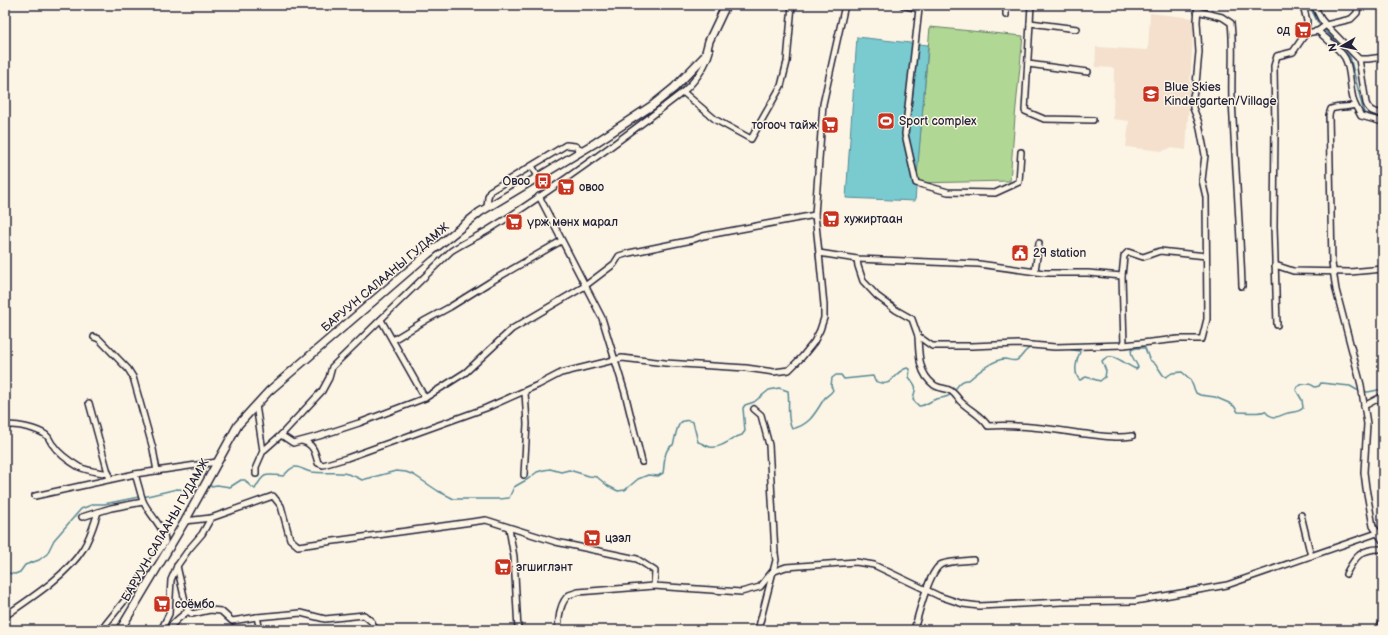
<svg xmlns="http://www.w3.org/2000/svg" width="1388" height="635" viewBox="0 0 1388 635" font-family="'Balsamiq Sans',sans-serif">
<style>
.built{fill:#f4e0cd}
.green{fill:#b0d794;stroke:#697c68}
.water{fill:#79cbd0;stroke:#568794}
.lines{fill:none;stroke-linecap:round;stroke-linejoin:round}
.stream{stroke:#568794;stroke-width:1.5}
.street-casing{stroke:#22223b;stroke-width:8}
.secondary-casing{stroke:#22223b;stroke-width:10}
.street{stroke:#fcf5e5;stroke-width:5}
.secondary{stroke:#fcf5e5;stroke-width:7}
.labels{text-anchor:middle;stroke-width:3;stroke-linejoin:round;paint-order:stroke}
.poi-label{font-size:12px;fill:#22223b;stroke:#fcf5e5;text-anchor:start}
.street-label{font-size:12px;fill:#22223b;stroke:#fcf5e5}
</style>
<rect width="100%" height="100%" fill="#fcf5e5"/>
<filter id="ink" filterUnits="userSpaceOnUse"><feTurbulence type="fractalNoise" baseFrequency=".025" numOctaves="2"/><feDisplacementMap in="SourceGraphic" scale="8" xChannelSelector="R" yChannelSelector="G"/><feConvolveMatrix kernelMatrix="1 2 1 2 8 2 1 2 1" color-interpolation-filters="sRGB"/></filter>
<g filter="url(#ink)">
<path class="built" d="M1150,13L1194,18L1186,150L1171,148L1162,151L1126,147L1129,121L1113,119L1114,68L1095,67L1096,47L1148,50Z"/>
<path class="green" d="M930,27L1023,36L1015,117L1010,181L916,183Z"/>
<path class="water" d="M857,37L928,45L915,201L846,198Z"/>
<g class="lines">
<g class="stream">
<path d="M1309,5L1318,23L1350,57L1364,113L1383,118"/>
<path d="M1068,349L1079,351L1080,352C1076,360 1073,374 1080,380L1086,377L1100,381L1105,377L1106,371L1102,361C1112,349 1126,366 1136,369L1138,367L1132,356L1131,350L1136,348H1145L1149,359L1157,366L1163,375L1166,377L1172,373L1182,372L1190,379L1196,393L1200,395L1215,397L1229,403L1234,406L1238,412C1245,412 1259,414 1265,411C1266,412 1267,414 1269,415C1276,420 1282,414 1288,413C1294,411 1298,413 1303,408L1302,400L1296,390L1297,387C1303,383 1309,382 1315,387L1319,386L1321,383L1350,386L1357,390L1368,392L1383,389"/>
<path d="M206,487L217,485L230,487L241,480H245L249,485L255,489C264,472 266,474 283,476C287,473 290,467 296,467C300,467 306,471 311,472C333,475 340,468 362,480L396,471L406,472L414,475L438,491L454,499H499L509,498L514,487L528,479L537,472L544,470L550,469L561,472L569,470L589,476L597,477L608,486L618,491L625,490L638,479L648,475L658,476L663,473C665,463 663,449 673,445C677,433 676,415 693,422L698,442C702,443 706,446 710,447C722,449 732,437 742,435L745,431L743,408L745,405L754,402L769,390L779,388L788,391C790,403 786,418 792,429C810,425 815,413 824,399C827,395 831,394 833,390L831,386L832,378L836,375H841L844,379L873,376L875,381C895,389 889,374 907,368L910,369L909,377C919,390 915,386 913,400L919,406C925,406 930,401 936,399C940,398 944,398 948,396C957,391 958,379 969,380C977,373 993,360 1004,359C1009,359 1012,362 1017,360C1023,357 1024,349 1031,348C1039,346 1048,351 1056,349"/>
<path d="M143,497L177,489L190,490L200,488"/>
<path d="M5,574L7,573L15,574L20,572L25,565L39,560L47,554L54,540L81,509L94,504H104L139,497"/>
</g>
<g class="street-casing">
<g id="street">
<path d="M845,5L823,104L815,215L819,253L857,259L979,264L1044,273H1088L1122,276"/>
<path d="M903,5L919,9L905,134L916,183L948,192L995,193L1019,182L1021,152"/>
<path d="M1006,5V15"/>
<path d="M1031,5L1025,111L1044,119L1093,120"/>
<path d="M1303,5L1307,21L1306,33"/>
<path d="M1314,5L1321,19L1326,25L1359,59L1366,103C1369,112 1375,112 1383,114"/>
<path d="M1197,11L1222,17L1231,23C1234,48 1231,74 1232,99C1235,162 1240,224 1242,286"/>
<path d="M1030,23L1077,29"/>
<path d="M1318,31C1326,39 1339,48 1345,58C1352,71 1349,92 1355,105C1347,108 1339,106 1331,109L1329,115L1332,263L1336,290L1361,385L1367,424L1364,472L1366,488L1373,526L1383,541"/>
<path d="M1359,59H1368L1383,57"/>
<path d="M1028,64L1088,72"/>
<path d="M683,92L716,120L751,139L781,86L787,62L792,5"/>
<path d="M1355,105L1361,116L1383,122"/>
<path d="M532,166L539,178"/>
<path d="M539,196L602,318L625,393L642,462"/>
<path d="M487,208L488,197L490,191L566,145L575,146L583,150"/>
<path d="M857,259L858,266L863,281L877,296L896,310L912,319L918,336L932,346H972L1019,344L1055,347L1124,345L1178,339H1202L1207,319L1206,197L1202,180L1205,155L1199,123L1193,108V96L1196,84L1199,52L1197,22L1198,5"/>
<path d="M1275,265L1293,271L1350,272L1383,269"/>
<path d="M1035,271L1039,243"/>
<path d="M381,320L425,398"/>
<path d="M1277,325L1274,226L1275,128L1274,66L1277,56L1293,52L1306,33L1318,31L1326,25L1351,19L1357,13L1358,5"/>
<path d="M918,336C919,354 918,373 934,385C938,388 944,388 949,390C954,392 957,397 960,401C969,410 981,415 988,426C1017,424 1048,428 1077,433C1096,435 1114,439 1132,436"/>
<path d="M94,337L99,339L128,369L133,377L153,449L157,471"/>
<path d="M393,340L426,320L450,307L490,282L561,241"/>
<path d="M1124,345L1122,276L1124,256L1128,252L1143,257L1160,251L1206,256"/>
<path d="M89,403L109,476"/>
<path d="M256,405L263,451"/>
<path d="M1364,406L1383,396"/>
<path d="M754,409L761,415L769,445L775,553L776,560L758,630"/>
<path d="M5,426C14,423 38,429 46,435C50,438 50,442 53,445C59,454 69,461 79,467C87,471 99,472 109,474"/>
<path d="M281,435L293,443L319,436L359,423L425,398L466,372L512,329L585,286L614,264L619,256L629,253L692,240L703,236L815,215"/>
<path d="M302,441C314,444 315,453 318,463L323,465L347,458L486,408L538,385L561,373L622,358L665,363L746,368L774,372L789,370L802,357L814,342L820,330L824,318V305L819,253"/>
<path d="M256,474V467L263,451L281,435L322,391L329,378L332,367L451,251C463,243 477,237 490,229C557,187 621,140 683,92C695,81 706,66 710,51"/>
<path d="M524,475L527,424L525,392"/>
<path d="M35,496L135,474L217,462"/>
<path d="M1301,515L1311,556"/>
<path d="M82,517L111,508L143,502"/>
<path d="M185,521L211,518L273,496L281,506L290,539L298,546L486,520L556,542L637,559L655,571L654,586L741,592L760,587L772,572L786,567L856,562L874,565L939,596L963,604L979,606L1062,602L1135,601L1227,585L1383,531"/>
<path d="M509,528L514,557L518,630"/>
<path d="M177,566L186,605L188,611L192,614L210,610L221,611L232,621L257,617L301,613L325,619L364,615L372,622L375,630"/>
<path d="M1346,574C1355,556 1362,548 1383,549"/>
<path d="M5,616C31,598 66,576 83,549C90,538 94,524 98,512"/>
<path d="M257,617L260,630"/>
<path d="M101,630L133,590L165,542C166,529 148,513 143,501C140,492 138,483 135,474"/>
<path d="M161,630L169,614L171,580L177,566L189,549L202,534L211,518"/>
<path d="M169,630C172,622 182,616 188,611"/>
<path d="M558,630C559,619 559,603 569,595C571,594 576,593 578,592L654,586"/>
<path d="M914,630C918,617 929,569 942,564C951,561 964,561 973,560"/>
<path d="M1379,630L1383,620"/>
</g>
</g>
<g class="secondary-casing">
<path id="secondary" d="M120,630L185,521L238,425L269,391L428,254L480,212L595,143L653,105L674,88L705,56L709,41L726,5"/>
</g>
<use href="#street" class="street"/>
<use href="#secondary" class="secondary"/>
</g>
</g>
<defs>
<g id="supermarket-square" transform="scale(0.9)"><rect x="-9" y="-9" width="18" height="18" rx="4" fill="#c8321e" stroke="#fcf5e5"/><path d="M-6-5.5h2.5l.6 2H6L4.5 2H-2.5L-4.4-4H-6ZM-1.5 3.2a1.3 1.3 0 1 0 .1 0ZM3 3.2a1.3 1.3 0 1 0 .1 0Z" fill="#fff"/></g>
<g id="school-square" transform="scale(0.9)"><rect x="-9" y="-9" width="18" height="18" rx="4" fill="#c8321e" stroke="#fcf5e5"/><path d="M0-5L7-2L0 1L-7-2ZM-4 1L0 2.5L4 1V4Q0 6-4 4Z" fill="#fff"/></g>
<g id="stadium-square" transform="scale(0.9)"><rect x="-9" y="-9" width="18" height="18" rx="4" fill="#c8321e" stroke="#fcf5e5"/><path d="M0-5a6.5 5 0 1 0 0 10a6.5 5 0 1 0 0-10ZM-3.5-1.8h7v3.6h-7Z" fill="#fff"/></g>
<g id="bus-square" transform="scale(0.9)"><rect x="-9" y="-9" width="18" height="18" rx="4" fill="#c8321e" stroke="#fcf5e5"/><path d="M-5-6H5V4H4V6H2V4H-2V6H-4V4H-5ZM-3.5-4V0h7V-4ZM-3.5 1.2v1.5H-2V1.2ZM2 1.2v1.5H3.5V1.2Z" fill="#fff"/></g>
<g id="civic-square" transform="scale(0.9)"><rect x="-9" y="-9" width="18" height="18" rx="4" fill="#c8321e" stroke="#fcf5e5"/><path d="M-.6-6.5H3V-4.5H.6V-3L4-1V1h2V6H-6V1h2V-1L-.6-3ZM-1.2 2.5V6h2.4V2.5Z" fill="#fff"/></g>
</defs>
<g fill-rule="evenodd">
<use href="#supermarket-square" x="1303" y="30"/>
<use href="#school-square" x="1151" y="94"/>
<use href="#stadium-square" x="886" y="121"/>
<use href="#supermarket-square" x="830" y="125"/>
<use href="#bus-square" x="543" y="181"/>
<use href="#supermarket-square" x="566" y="187"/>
<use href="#supermarket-square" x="831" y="219"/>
<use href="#supermarket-square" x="514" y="222"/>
<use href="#civic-square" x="1020" y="253"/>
<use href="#supermarket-square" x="592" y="538"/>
<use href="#supermarket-square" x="503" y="567"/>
<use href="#supermarket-square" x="162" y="604"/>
</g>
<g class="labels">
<g class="poi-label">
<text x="1290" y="34" text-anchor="end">од</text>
<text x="1164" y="91">Blue Skies<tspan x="1164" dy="14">Kindergarten/Village</tspan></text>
<text x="899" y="125">Sport complex</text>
<text x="817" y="129" text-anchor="end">тогооч тайж</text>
<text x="530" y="185" text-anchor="end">Овоо</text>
<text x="579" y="191">овоо</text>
<text x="844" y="223">хужиртаан</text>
<text x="527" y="226">үрж мөнх марал</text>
<text x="1033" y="257">29 station</text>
<text x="605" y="542">цээл</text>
<text x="516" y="571">эгшиглэнт</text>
<text x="175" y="608">соёмбо</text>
</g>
<g class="street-label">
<text transform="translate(385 277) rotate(-40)" y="4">БАРУУН САЛААНЫ ГУДАМЖ</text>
<text transform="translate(165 530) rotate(-60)" y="4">БАРУУН САЛААНЫ ГУДАМЖ</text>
</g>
</g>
<rect width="1388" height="635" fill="none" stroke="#fcf5e5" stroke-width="20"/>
<rect x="10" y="10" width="1368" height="615" fill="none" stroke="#22223b" stroke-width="1.5" filter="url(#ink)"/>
<g transform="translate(1342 46) rotate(261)" stroke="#fcf5e5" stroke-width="3" paint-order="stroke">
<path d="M0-3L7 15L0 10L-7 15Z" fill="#22223b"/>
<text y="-6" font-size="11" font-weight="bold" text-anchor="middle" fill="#22223b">N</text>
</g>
</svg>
